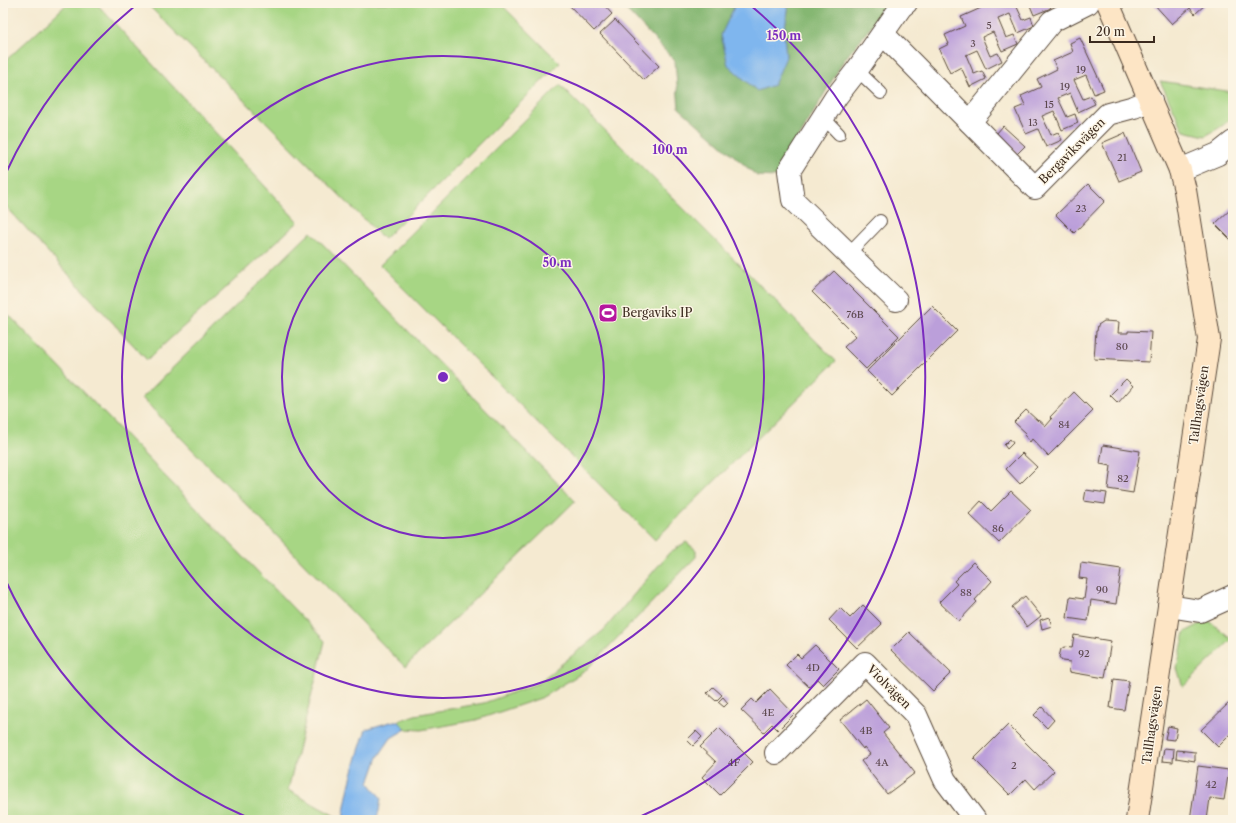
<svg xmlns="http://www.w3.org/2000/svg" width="1236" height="823" viewBox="0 0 1236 823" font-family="'Libre Caslon Text',serif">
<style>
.green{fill:#a7d684;stroke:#718051}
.forest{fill:#85b772;stroke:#607048}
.water{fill:#7fb6ee;stroke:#5d7086}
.building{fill:#bb9fda}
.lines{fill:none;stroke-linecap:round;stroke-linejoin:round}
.lane-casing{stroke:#574739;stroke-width:14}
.street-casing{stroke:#574739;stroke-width:24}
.secondary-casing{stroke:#574739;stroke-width:24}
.lane{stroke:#fff;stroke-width:12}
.street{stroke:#fff;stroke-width:22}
.secondary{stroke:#fde5c5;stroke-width:22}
.ring{fill:none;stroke:#7b2cbf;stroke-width:2}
.labels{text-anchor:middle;stroke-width:3;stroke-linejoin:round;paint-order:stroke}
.number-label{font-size:10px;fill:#5b474d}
.street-label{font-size:12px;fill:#3b2a1e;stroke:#fcf5e5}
.poi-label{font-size:12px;fill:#3b2a1e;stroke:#fcf5e5;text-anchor:start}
.centre{fill:#7b2cbf;stroke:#fcf5e5;stroke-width:2}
.ring-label{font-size:12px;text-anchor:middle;font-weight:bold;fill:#7b2cbf;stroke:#fcf5e5;stroke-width:3;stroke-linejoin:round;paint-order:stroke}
</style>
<rect width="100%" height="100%" fill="#fcf5e5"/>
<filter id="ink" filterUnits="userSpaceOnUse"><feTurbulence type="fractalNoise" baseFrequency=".025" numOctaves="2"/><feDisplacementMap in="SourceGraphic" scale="8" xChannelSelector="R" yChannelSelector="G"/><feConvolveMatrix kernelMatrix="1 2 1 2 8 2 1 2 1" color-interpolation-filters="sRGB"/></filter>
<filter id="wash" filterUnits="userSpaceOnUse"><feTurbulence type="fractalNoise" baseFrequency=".012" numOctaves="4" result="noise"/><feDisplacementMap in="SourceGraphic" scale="16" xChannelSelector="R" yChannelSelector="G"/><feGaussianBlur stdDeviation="0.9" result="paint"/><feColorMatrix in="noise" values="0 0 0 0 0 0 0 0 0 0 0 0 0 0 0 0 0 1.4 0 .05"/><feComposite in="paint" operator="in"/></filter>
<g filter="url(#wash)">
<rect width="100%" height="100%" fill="#f5ead1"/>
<g class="green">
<path d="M68,3H96L298,222L147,360L3,203V63Z"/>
<path d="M146,3H500L560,63L384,239Z"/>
<path d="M1160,81L1233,92C1233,97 1235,110 1233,114C1230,123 1212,132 1205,136L1184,131Z"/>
<path d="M560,85L836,361L655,540L380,265Z"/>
<path d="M311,232L575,501L405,667L142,398Z"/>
<path d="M3,309L325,641L288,790L342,820H3Z"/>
<path d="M686,542L696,550V557L585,671L541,698L476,720L421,730L406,729L398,721L415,715L484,703L538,683L604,630L669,553Z"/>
<path d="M1208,620L1232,639L1183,687L1177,668L1185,632Z"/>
</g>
<path class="forest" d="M620,3H736L733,8L786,57L784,32L788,11V3H890L844,60L776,177L757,176L679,108L675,61Z"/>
<g class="water">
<path d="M736,3H788V11L784,32L786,57L774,85L757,91L728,65L721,35Z"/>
<path d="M394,721H398L406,729L391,738L378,757L369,783L381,798L379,811L376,820H343C347,788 356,759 366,729Z"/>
</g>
<g id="blocks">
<g class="building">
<path d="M567,3H602L612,14L594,31Z"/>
<path d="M978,3H1015L1023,20L1031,17L1034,26L1018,33L1010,14L998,19L1006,38L1014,35L1018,44L1002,51L993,32L982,37L990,56L998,53L1002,61L986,69L977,50L966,55L974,74L982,71L986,79L970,87L961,67L950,73L939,49L949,44L945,35L965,26L961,17L981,8Z"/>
<path d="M1029,3H1048L1051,8L1034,15Z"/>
<path d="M1153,3H1207L1195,14L1190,8L1172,24Z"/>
<path d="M615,20L659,66L644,80L600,34Z"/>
<path d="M1080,38L1104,90L1094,94L1086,75L1074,80L1083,99L1091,96L1095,104L1078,112L1070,93L1058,98L1067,117L1075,114L1078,123L1062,130L1054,111L1042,116L1051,135L1058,132L1062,140L1046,147L1038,129L1026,134L1015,109L1025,105L1021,96L1041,87L1037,79L1057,69L1053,61L1073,52L1070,43Z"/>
<path d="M1003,126L1025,146L1017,154L996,134Z"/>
<path d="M1125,133L1141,172L1119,181L1102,143Z"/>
<path d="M1088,184L1105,201L1074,233L1056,215Z"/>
<path d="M1233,207V242L1215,224Z"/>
<path d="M834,271L899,336L866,369L844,347L856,336L812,292Z"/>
<path d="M932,306L957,331L892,396L867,371Z"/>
<path d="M1104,321L1119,322L1118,333H1128V331L1151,332L1149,362L1094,359L1096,331H1097L1098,325Z"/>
<path d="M1126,379L1133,386L1118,403L1110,395Z"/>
<path d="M1074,392L1093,411L1048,456L1032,439L1030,442L1024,435L1026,433L1014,422L1026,410L1038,421L1039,420L1046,426L1052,419L1050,417Z"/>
<path d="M1010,439L1013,443L1007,449L1004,445Z"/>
<path d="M1103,445L1140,451L1133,493L1108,489L1111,466L1100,464Z"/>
<path d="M1022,453L1037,467L1020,484L1006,469Z"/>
<path d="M1086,490L1107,493L1105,504L1084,501Z"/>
<path d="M1011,491L1031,510L999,543L969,514L981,501L991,511Z"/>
<path d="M973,562L992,581L975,600L977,602L959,621L939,602L957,584L954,581Z"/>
<path d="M1081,563L1121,569L1116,604L1091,600L1088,621L1067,618L1070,597L1084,599L1087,579L1079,578Z"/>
<path d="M1025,596L1041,616L1027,627L1012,607Z"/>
<path d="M863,605L882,624L857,648L829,620L840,608L850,618Z"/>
<path d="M1049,617L1052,626L1042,629L1040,620Z"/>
<path d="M909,632L951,673L933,691L891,650Z"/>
<path d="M1074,635L1111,641L1105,678L1069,672L1070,662L1062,661L1059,657L1061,649L1064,647L1072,648Z"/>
<path d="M815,645L839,669L823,685L817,679L809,687L786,665L797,654L801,658Z"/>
<path d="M1114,679L1129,681L1124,710L1110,708Z"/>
<path d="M713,687L722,695L716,701L707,693Z"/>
<path d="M770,689L794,714L778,730L772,724L764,732L741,710L752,699L756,703Z"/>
<path d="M723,697L728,703L724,707L718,702Z"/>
<path d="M866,699L889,728L883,733L915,773L887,794L861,761L870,754L864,747L863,749L840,720Z"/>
<path d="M1231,701L1233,703V732L1218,747L1201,730Z"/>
<path d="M1042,707L1054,720L1047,728L1034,715Z"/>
<path d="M1008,725L1054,771L1035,789L1026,779L1010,795L974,759Z"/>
<path d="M1168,726L1177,728L1175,740L1165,739Z"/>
<path d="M719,728L753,762L720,795L702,777L716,762L700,747Z"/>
<path d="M696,731L702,737L693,746L687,740Z"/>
<path d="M1164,748L1174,749L1173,762L1162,761Z"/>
<path d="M1177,750L1195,752V761L1176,758Z"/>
<path d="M1198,766L1229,770L1224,800L1210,798L1207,820H1190Z"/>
</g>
</g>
</g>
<g filter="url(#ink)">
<use href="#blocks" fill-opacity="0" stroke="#574739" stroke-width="1"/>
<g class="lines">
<g class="lane-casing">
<g id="lane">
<path d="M857,70L881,93"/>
<path d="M823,117L839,134"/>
<path d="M848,254L880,221"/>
</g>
</g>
<g class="street-casing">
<g id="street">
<path d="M883,34L1035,188L1108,114L1134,107L1151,100"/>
<path d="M970,122L1052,21L1088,3"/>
<path d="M1180,170L1218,154L1233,142"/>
<path d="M896,300L793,200L789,171L836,97L857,70L901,7L906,3"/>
<path d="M1169,606L1200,611L1233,596"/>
<path d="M776,753L865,663L916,715L945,780L975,820"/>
</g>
</g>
<g class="secondary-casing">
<path id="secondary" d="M1108,3L1180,170L1185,190L1209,339L1137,820"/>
</g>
<use href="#lane" class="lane"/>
<use href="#street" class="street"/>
<use href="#secondary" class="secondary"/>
</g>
</g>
<g class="ring">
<circle cx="443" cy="377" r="161"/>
<circle cx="443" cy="377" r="321"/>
<path d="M251 819A482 482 0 0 1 4 577M4 177A482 482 0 0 1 136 5M750 5A482 482 0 0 1 635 819"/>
</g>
<defs>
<g id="stadium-square" transform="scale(1)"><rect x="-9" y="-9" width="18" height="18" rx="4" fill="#b5179e" stroke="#fcf5e5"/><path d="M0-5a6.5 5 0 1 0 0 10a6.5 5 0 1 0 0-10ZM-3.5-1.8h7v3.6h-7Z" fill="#fff"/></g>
</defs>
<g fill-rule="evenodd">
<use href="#stadium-square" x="608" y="313"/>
</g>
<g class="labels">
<g class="number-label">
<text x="989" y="29">5</text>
<text x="973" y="47">3</text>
<text x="1081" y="73">19</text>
<text x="1065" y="90">19</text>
<text x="1049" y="108">15</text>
<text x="1033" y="126">13</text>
<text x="1122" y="161">21</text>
<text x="1081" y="212">23</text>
<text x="855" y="318">76B</text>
<text x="1122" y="350">80</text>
<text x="1064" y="428">84</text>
<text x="1123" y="482">82</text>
<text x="998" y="532">86</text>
<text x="1102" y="593">90</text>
<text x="966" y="596">88</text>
<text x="1084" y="657">92</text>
<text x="813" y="671">4D</text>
<text x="768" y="716">4E</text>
<text x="866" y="734">4B</text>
<text x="734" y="766">4F</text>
<text x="882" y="766">4A</text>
<text x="1014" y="769">2</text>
<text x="1211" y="788">42</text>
</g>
<g class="street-label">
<text transform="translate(1072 151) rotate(-45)" y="4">Bergaviksvägen</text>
<text transform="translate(1199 405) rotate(-82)" y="4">Tallhagsvägen</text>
<text transform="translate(889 687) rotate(45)" y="4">Violvägen</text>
<text transform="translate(1152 725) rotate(-82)" y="4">Tallhagsvägen</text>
</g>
<g class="poi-label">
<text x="622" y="317">Bergaviks IP</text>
</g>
</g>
<circle cx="443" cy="377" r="6" class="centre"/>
<g class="ring-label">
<text x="784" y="40">150 m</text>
<text x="670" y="154">100 m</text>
<text x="557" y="267">50 m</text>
</g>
<rect width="1236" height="823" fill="none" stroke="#fcf5e5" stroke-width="16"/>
<path d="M1090 36v6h64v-6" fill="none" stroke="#3b2a1e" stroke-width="2"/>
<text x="1096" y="36" font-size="12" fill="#3b2a1e" stroke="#fcf5e5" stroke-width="3" paint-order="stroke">20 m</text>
</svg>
